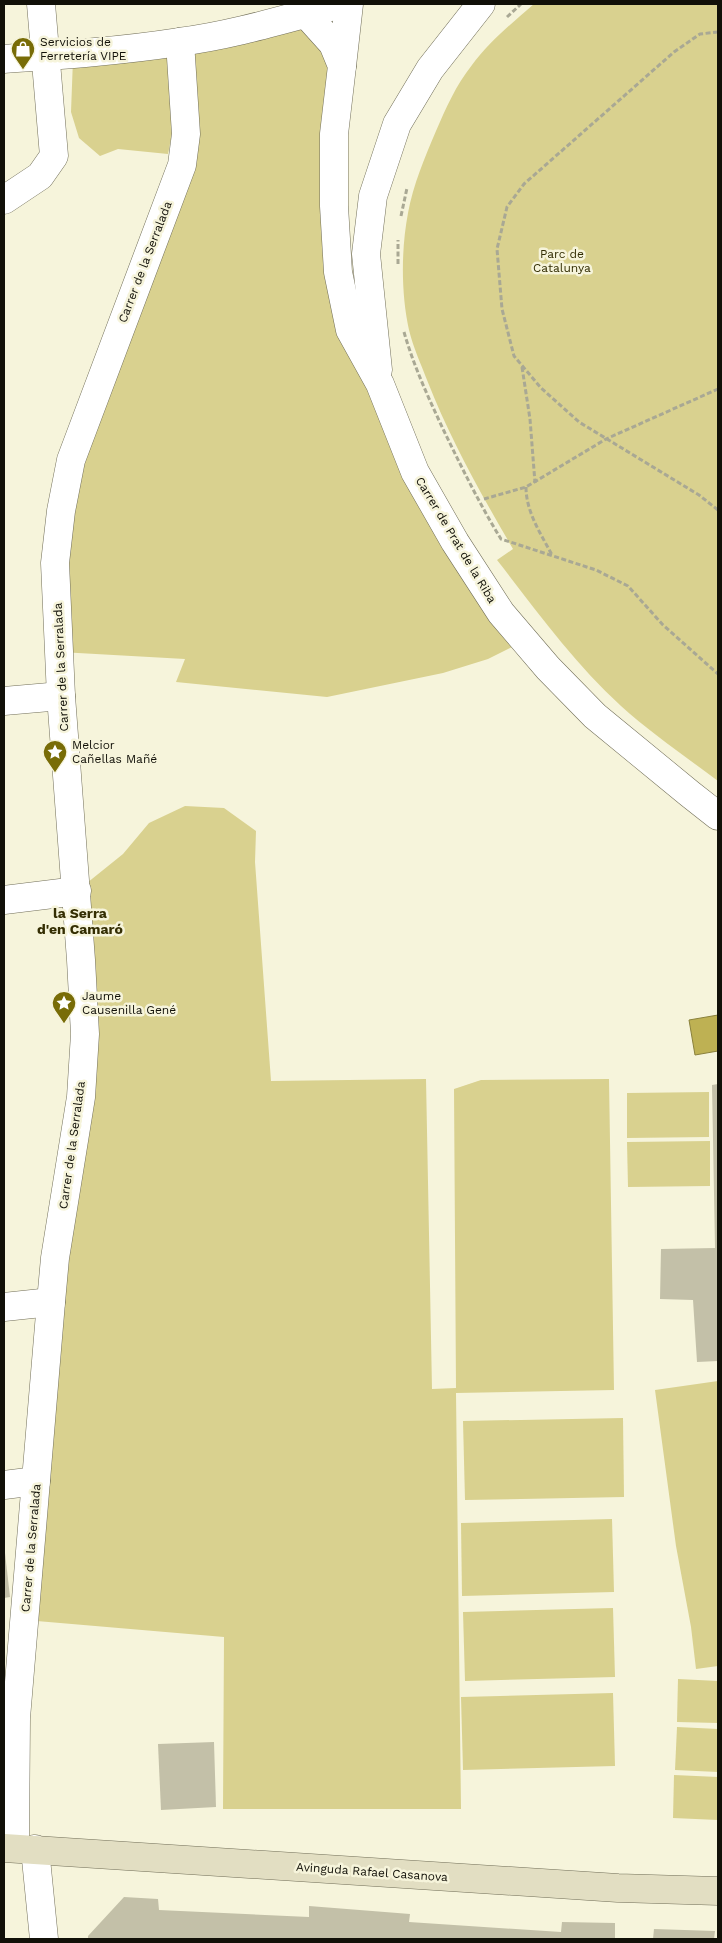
<svg xmlns="http://www.w3.org/2000/svg" width="722" height="1943" viewBox="0 0 722 1943" font-family="'Work Sans',sans-serif">
<style>
.green{fill:#d9d18f}
.water{fill:#beb153;stroke:#8a813c}
.building{fill:#c3c0a8}
.lines{fill:none;stroke-linecap:round;stroke-linejoin:round}
.street-casing{stroke:#726f59;stroke-width:29}
.secondary-casing{stroke:#726f59;stroke-width:29}
.path{stroke:#a9a894;stroke-width:3;stroke-dasharray:5 2.5;stroke-linecap:butt}
.street{stroke:#fff;stroke-width:28}
.secondary{stroke:#e2dec2;stroke-width:28}
.labels{text-anchor:middle;stroke-width:5;stroke-linejoin:round;paint-order:stroke}
.poi-label{font-size:12px;fill:#111008;stroke:#f6f4db;text-anchor:start}
.park-label{font-size:12px;fill:#322d03;stroke:#f6f4db}
.street-label{font-size:12px;fill:#111008;stroke:#f6f4db}
.neighbourhood-label{font-size:14px;font-weight:bold;fill:#342e03;stroke:#f6f4db}
</style>
<rect width="100%" height="100%" fill="#f6f4db"/>
<g class="green">
<path d="M534,4H718V781C686,757 651,733 621,706C574,663 536,610 497,560L513,549C481,494 450,439 427,380C421,364 413,347 409,330C401,294 401,250 408,213C413,185 425,157 436,131C446,108 456,85 472,65C489,42 512,23 534,4Z"/>
<path d="M306,14L333,44L350,330L524,641L488,659L443,673L327,697L176,682L185,659L60,652L61,511L182,165L180,42Z"/>
<path d="M171,50L175,119L168,154L118,149L100,156L79,138L71,112L73,59Z"/>
<path d="M185,806L224,808L256,831L255,862L271,1081L426,1079L432,1389L456,1388L454,1089L481,1080L609,1079L614,1390L456,1393L461,1809H223L224,1637L25,1620L81,1097L77,891L123,854L149,823Z"/>
<path d="M709,1092V1137L627,1138V1093Z"/>
<path d="M710,1141V1186L628,1187L627,1142Z"/>
<path d="M718,1381V1666L696,1669L691,1627L676,1546L655,1390Z"/>
<path d="M623,1418L624,1497L465,1500L463,1421Z"/>
<path d="M612,1519L614,1592L462,1596L461,1523Z"/>
<path d="M613,1608L615,1677L465,1681L463,1612Z"/>
<path d="M678,1679L718,1681V1723L677,1722Z"/>
<path d="M613,1693L615,1766L463,1770L461,1697Z"/>
<path d="M677,1727L718,1729V1772L675,1770Z"/>
<path d="M674,1775L718,1777V1820L673,1818Z"/>
</g>
<path class="water" d="M718,1015V1051L695,1055L689,1020Z"/>
<g class="building">
<path d="M718,1084V1361L697,1362L693,1300L660,1299L661,1249L715,1248L712,1085Z"/>
<path d="M4,1544L10,1597L4,1598Z"/>
<path d="M214,1742L216,1807L161,1810L158,1744Z"/>
<path d="M124,1897L158,1899L159,1910L309,1917V1906L410,1914L409,1922L561,1932L562,1922L615,1923V1939H88V1936Z"/>
<path d="M654,1929L715,1931L714,1939H653Z"/>
</g>
<g class="lines">
<g class="street-casing">
<g id="street">
<path d="M306,14L333,44L342,66L334,134V206L338,272L350,330L380,384L415,472L455,542L501,613L548,668L595,716L690,794L718,816"/>
<path d="M4,59C62,55 121,51 179,42C234,35 288,18 342,4"/>
<path d="M342,66L349,4"/>
<path d="M4,200L40,176L54,156L41,4"/>
<path d="M378,370L366,254L373,196L397,124L430,69L481,4"/>
<path d="M4,701L61,696"/>
<path d="M4,900L77,891"/>
<path d="M4,1307L51,1302"/>
<path d="M4,1485L36,1481"/>
<path d="M15,1848L16,1718L51,1302L55,1258L81,1097L85,1034L81,960L61,696L55,563L61,511L71,460L182,165L186,134L180,42"/>
<path d="M35,1849L44,1939"/>
</g>
</g>
<g class="secondary-casing">
<path id="secondary" d="M4,1848L618,1888L718,1891"/>
</g>
<g class="path">
<path d="M507,17L521,4"/>
<path d="M718,32L700,34L674,52L524,184L507,207L497,249L502,309L514,356L541,388L579,422L699,495L718,510"/>
<path d="M401,216L407,188"/>
<path d="M398,264V240"/>
<path d="M404,332C414,367 429,399 444,431C462,468 480,505 501,539L596,570L628,586L663,625L718,674"/>
<path d="M522,367L530,419L535,483"/>
<path d="M526,487C526,512 541,534 552,555"/>
<path d="M484,499L526,487L606,439L718,389"/>
</g>
<use href="#street" class="street"/>
<use href="#secondary" class="secondary"/>
</g>
<defs>
<g id="shop-pin" transform="scale(1.25)"><path d="M0 17L-7.5 6A9.5 9.5 0 1 1 7.5 6Z" fill="#786c07" stroke="#f6f4db"/><path d="M-5-2.5h2.3a2.7 3.5 0 0 1 5.4 0H5L5.5 6h-11ZM-1.5-2.5h3a1.5 2.3 0 0 0-3 0Z" fill="#fff"/></g>
<g id="sight-pin" transform="scale(1.25)"><path d="M0 17L-7.5 6A9.5 9.5 0 1 1 7.5 6Z" fill="#786c07" stroke="#f6f4db"/><path d="M0-6L1.8-2.2L6-1.7L2.9 1.2L3.7 5.4L0 3.3L-3.7 5.4L-2.9 1.2L-6-1.7L-1.8-2.2Z" fill="#fff"/></g>
</defs>
<g fill-rule="evenodd">
<use href="#shop-pin" x="23" y="49"/>
<use href="#sight-pin" x="55" y="752"/>
<use href="#sight-pin" x="64" y="1003"/>
</g>
<g class="labels">
<g class="poi-label">
<text x="40" y="46">Servicios de<tspan x="40" dy="14">Ferretería VIPE</tspan></text>
<text x="72" y="749">Melcior<tspan x="72" dy="14">Cañellas Mañé</tspan></text>
<text x="82" y="1000">Jaume<tspan x="82" dy="14">Causenilla Gené</tspan></text>
</g>
<g class="park-label">
<text x="562" y="258">Parc de<tspan x="562" dy="14">Catalunya</tspan></text>
</g>
<g class="street-label">
<text transform="translate(145 262) rotate(-69)" y="4">Carrer de la Serralada</text>
<text transform="translate(456 540) rotate(59)" y="4">Carrer de Prat de la Riba</text>
<text transform="translate(61 667) rotate(-93)" y="4">Carrer de la Serralada</text>
<text transform="translate(72 1145) rotate(-82)" y="4">Carrer de la Serralada</text>
<text transform="translate(31 1548) rotate(-85)" y="4">Carrer de la Serralada</text>
<text transform="translate(372 1872) rotate(4)" y="4">Avinguda Rafael Casanova</text>
</g>
<g class="neighbourhood-label">
<text x="80" y="918">la Serra<tspan x="80" dy="16">d'en Camaró</tspan></text>
</g>
</g>
<rect width="722" height="1943" fill="none" stroke="#111008" stroke-width="10"/>
</svg>
